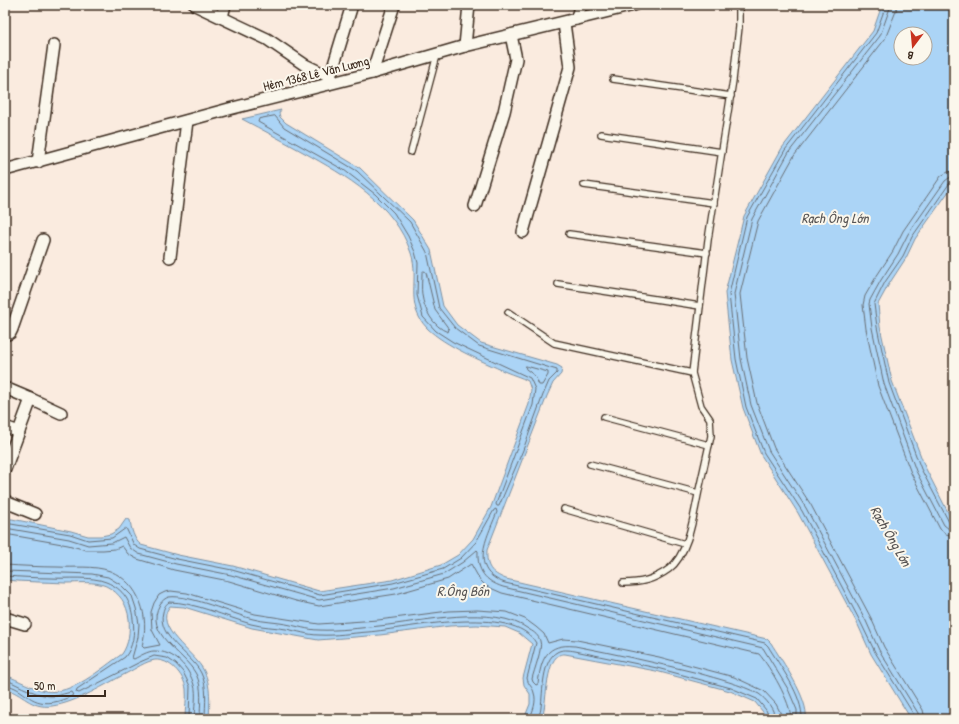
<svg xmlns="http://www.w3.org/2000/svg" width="959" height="724" viewBox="0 0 959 724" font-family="'Patrick Hand',sans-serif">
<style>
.water{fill:#abd4f6;stroke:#7e90a0;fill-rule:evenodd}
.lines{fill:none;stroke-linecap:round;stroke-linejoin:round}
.shore{stroke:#686e74;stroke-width:1}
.service-casing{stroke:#3b2a1e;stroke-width:8}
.minor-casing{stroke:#3b2a1e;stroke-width:14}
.service{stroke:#fbf7ec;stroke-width:5.5}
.minor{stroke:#fbf7ec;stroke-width:11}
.labels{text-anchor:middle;stroke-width:4;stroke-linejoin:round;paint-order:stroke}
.street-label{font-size:13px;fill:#3b2a1e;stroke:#fbf7ec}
.water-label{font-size:14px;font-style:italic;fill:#575454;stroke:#fbf7ec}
</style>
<rect width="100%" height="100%" fill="#faebdf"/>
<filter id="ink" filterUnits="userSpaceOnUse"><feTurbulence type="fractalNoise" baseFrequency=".025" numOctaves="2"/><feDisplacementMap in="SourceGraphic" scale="8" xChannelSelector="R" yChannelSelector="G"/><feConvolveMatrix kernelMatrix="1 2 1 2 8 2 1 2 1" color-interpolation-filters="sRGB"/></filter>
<g filter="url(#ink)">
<g class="water">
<path d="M882,5H954V184L915,239L906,258L889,284L878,304L880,327L892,381L925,467L954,524V719H911L871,654L858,625L798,513L761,455L743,408L732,360L725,293L744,216L782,148L873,31ZM901,34H925V58H901Z"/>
<path d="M281,110L279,113L280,117L286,123L360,168L413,220L431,250L443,306L457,325L481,343L557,365L562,368L561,374L553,383L547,396L487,550C486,567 491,573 506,579L767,639L771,643C782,661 809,699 806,719H767L763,712L755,702L730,691L656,671L565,654C563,654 561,654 559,655C545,663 547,704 542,719H524L530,704V694L524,685L523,678L532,644L519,633L505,627L477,625L450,626L380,635L318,640L252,628L184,607L170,606C152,628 195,652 204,671C211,685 210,704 209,719H185C185,709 187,698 186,689C184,674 169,659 155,660C146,661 135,669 127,673C106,684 76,703 52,706C30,709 23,693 5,689V675C19,680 31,688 46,691C71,696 102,668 122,654C129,644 130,631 129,619C127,604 120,593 106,586C95,581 78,583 66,583C46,582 25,582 5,580V519H12L71,531L88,536H101L111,534L119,529L126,519L130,520C131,528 134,540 141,545L178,555L233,566L319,591L392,580L441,565L458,555L473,539L491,507L529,404L531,390L528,381C521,377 513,375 506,372C482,361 445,346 427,328C404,304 420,279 411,253C394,203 346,176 303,152C283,141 263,130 242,119Z"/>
</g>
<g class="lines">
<g class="shore">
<path d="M886,5L876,33L785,150L747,217L729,294L736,359L746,407L764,453L802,511L861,623L875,652L914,715V719"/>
<path d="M891,5L880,36L789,152L752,219L734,294L741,359L751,405L769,451L806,508L866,621L879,650L918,713L919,719"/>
<path d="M897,5L896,11L885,39L794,156L758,221L740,294L747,358L757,403L774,448L811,505L871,618L884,647L923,710L925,719"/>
<path d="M275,116L284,127L357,171L410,222L427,252L439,308L455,328L479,346L557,370V373L549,381L543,395L523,450L499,506H497L496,504L533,405L535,389L530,378L453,342L436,331L423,317L417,295L418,263L415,252L408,236L394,213L375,194L344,170L258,122L259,119Z"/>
<path d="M954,171L948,172L941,176L903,231L893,251L876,277L865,296L863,305L866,329L878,386L911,473L940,529L946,534L954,536"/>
<path d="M954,177L949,178L945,181L908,234L898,254L881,280L870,300L869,304L872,328L884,384L916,471L944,525L949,529L954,530"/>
<path d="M954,182L949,184L912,237L903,256L885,282L874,304L877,327L889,383L921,469L949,522L954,525"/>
<path d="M424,271L426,272L435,310L449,329L448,332C433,327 424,309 422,295C421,288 422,280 422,273Z"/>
<path d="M526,366L548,372V375L542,385H539L535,376L526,369Z"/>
<path d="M5,523L70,534L88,540L112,538L126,528L134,545L140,549L177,559L232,570L320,595L393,583L443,569L461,558L476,542L494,510L496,509L497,512C487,538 468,570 505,583L765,643L768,646C780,666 803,696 802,719"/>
<path d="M5,528L69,539L88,545L112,543L124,537L130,548L139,554L176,564L231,575L319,600L394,588L444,574L463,562L477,550L478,551C477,571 485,581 503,587L763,648L788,689L797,710V719"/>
<path d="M5,534L68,545L86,550H103L115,549L122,546L128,554L137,559L174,570L229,581L296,601L319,606L396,594L448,579L471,564L480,580L486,586L502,593L759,654C770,667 791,702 791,719"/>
<path d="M5,565C22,566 40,567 57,567C74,568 94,565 110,571C140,583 150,617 142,646L144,648L160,645L152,630L151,612L154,603L159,595L165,592L171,591L187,593L255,614L319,624L378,620L449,611L477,610L507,612L525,619L536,627L544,634L548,643L563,639L577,640L659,657L734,677L764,691L776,704L780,712L781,719"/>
<path d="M5,571L92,574L108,577L121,585L132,596L136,608L139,624L138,637L132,658L134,659C140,656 148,651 154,651C174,651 189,667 194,685C197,693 194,710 194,719"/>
<path d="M5,576C20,577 36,578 51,578C66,579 92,576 106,582C124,589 131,602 133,619C135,633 133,647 125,657L77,689L76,692L79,693L140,662L154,656L167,658L176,664L183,672L190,686L189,719"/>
<path d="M5,679C18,685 40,698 56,696C61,695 66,693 71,692L73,695C69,698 64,699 59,701C29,709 26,687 5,685"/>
<path d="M200,719C200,705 203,688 196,674C184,652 143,634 160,604C162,601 165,598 169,597C189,594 232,614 253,619C264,622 276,622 286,624C297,626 308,630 319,630C337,631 361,628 379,626C422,622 493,603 530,630C534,632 539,636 540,641C543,648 534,670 532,679L533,682L536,685L538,684C541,659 546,643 575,646C616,654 657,663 698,673C718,679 740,684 759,694C766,699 775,710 775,719"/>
<path d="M205,719C205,704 208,687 201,673C191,653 156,637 163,612C164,608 165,605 169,602C194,602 226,617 251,624C262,627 275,627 286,629C297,631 308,635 319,635C335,636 352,633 368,632C406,629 513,603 536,643L527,678C528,685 533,687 534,693C537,701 533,712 529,719"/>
<path d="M538,719C539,715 541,711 541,707C543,692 542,660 557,652C562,649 569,650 575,651L657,668L731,688L757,699L766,710L770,719"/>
</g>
<g class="service-casing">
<g id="service">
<path d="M613,79L731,96"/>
<path d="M601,134L722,152"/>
<path d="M411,152L437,55"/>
<path d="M584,185L714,203"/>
<path d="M569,234L707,253"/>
<path d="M558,284L700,306"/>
<path d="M508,312L554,343L692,373"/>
<path d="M604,417L709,445"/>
<path d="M590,464L698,493"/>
<path d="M564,509L685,544"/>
<path d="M623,583C640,583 654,580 669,569C689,554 694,513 699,490C703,472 707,454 711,436L710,419L701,406L692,373L708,240L733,80L739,27V5"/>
</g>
</g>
<g class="minor-casing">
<g id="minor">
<path d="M195,5L267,39L305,65L330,77"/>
<path d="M222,17L225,5"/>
<path d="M576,19L581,5"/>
<path d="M465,46L469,5"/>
<path d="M372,73L394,5"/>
<path d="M328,84L352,5"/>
<path d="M38,162L54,45"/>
<path d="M5,170L229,109L372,73L465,46L634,5"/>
<path d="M475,206L504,112L516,59L511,35"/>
<path d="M523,232L570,67L564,23"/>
<path d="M170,257L187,121"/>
<path d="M5,335L10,333L12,329L43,240"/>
<path d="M5,388L31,399"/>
<path d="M5,427L19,432"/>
<path d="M5,469L31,399L61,413"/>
<path d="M5,500L8,503L35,514"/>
<path d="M5,618L25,624"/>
</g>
</g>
<use href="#service" class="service"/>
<use href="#minor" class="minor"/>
</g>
</g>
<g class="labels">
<g class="street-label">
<text transform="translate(316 73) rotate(-14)" y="5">Hẻm 1368 Lê Văn Lương</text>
</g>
<g class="water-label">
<text x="835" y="223">Rạch Ông Lớn</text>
<text transform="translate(891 536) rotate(60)" y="5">Rạch Ông Lớn</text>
<text x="463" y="596">R.Ông Bổn</text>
</g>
</g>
<rect width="959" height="724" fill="none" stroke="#fbf7ec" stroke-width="20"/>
<rect x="10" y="10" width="939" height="704" fill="none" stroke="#3b2a1e" stroke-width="1.5" filter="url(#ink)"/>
<g transform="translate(913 46) rotate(196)"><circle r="19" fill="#fbf7ec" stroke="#aea59a"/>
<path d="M0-3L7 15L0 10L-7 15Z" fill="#c8321e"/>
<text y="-6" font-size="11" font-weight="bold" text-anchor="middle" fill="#3b2a1e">B</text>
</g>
<path d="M28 690v6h77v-6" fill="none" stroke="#3b2a1e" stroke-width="2"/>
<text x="34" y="690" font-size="12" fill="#3b2a1e" stroke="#fbf7ec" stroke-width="3" paint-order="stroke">50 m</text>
</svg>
